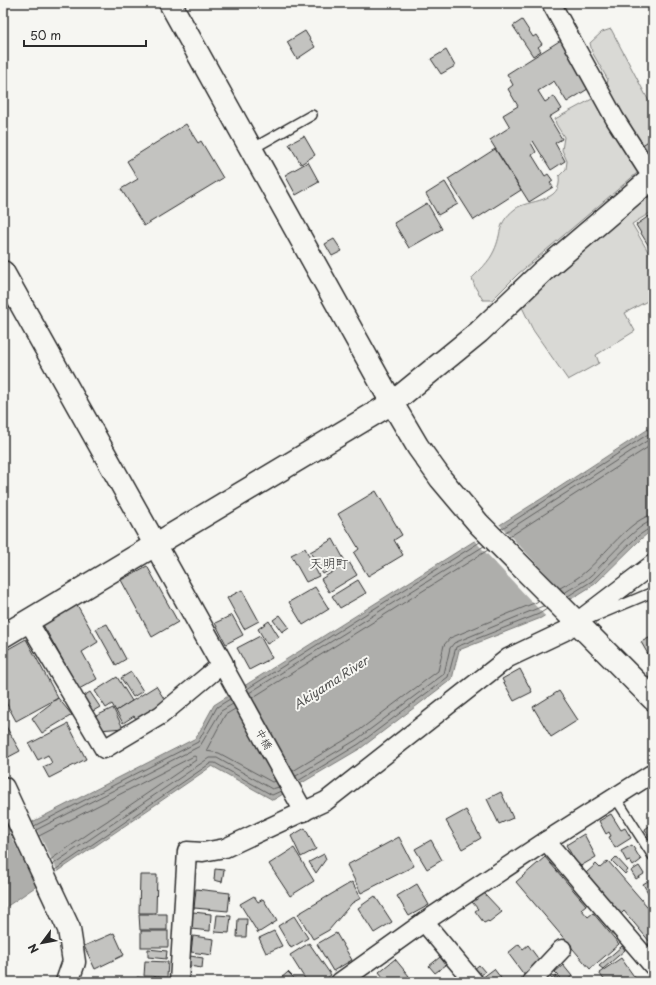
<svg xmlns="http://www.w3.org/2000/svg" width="656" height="985" viewBox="0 0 656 985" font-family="'Playpen Sans','Klee One',sans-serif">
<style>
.green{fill:#d9d9d5;stroke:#828280}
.water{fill:#aeaeab;stroke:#7a7a78}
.pier{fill:#f6f6f2}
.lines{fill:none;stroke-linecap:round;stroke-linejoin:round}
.shore{stroke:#5f5f5e;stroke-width:1}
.building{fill:#c3c3c0;stroke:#2b2b2b}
.lane-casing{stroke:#2b2b2b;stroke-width:12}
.street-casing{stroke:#2b2b2b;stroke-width:21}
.secondary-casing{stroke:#2b2b2b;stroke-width:25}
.primary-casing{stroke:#2b2b2b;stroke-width:25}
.lane{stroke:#f6f6f2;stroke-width:9}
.street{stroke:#f6f6f2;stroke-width:18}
.secondary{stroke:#f6f6f2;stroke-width:22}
.primary{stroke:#f6f6f2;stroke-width:22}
.labels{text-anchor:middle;stroke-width:4;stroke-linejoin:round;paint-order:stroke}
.street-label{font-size:11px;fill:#2b2b2b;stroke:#f6f6f2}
.water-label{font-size:12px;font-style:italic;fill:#525251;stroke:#f6f6f2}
.quarter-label{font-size:13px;fill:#2b2b2b;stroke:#f6f6f2}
</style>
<rect width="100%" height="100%" fill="#f6f6f2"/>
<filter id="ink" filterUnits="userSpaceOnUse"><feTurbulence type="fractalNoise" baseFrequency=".025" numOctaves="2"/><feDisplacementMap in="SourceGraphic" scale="8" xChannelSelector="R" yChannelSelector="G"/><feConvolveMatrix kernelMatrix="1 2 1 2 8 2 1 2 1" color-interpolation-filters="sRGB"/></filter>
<g filter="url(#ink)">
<g class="green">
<path d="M611,29L653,109V141L643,168L518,274L492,300H483L475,287L472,278C480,270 489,262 494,251C503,232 496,224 515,209C527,199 563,204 559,176L566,169L567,161L562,150L564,137L556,124L555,119L605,92L608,80L592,52L590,43L602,32Z"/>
<path d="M647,195L653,206V211L632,224L653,260V298L625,313L635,331L596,355L599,363L568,380L533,330L521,305L572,257Z"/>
</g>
<path class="water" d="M653,426V529L641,539L595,584L541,618L459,650L452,679L361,748L273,800L212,766L3,909V837L196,738L214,705L552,492Z"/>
<g class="pier">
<path d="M498,523L572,601L546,617L473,539Z"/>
<path d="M32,820L59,874L37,889L9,832Z"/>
</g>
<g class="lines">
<g class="shore">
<path d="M501,529L653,431"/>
<path d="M504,533L653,437"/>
<path d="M509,537L653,444"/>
<path d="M560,588C569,583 579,578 586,571C602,558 633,516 653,515"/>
<path d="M564,593C573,587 583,583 590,576C603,565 638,522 653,521"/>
<path d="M568,596L592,581L638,536L653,526"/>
<path d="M247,689L480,542"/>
<path d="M249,693L484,546"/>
<path d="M252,698L488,550"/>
<path d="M235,709L225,715L206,751L219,753L272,782L276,781"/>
<path d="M293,771L353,735L438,671L444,645L450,638L539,601"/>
<path d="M296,776L356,740L444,674L450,648L454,643L543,606"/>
<path d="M298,781L359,744L448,677L456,647L539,614L547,609"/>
<path d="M34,826L198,742L217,707L230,699"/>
<path d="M36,830L200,746L221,711L233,704"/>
<path d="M39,836L194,756L196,757V760L50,860"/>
<path d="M52,865L209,758H217L272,789L279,787"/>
<path d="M55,870L211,763H215L272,795L281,791"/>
</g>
</g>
<g class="building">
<path d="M522,20L533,37L536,35L542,44L538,47L541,51L533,56L513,26Z"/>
<path d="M305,31L315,47L297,59L287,42Z"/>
<path d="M561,40L591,87L567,102L554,81L538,91L545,102L554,96L562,109L549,117L562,139L555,143L565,161L551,170L533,141L531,143L536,152L532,155L545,176L548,174L553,181L550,183L553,187L529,202L490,140L510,127L503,115L518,106L508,89L513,85L507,74Z"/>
<path d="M446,50L455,66L441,74L431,59Z"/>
<path d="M186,124L198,143L201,141L223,178L144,226L121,189L138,179L127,161Z"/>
<path d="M304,136L315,155L301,164L289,144Z"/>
<path d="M653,138V163L638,148Z"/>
<path d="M495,149L521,190L474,220L448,179Z"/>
<path d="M308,162L319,182L296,195L285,175Z"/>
<path d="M445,182L458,204L438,215L426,194Z"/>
<path d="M427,203L442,229L409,248L394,223Z"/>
<path d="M649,216L653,222V253L636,225Z"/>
<path d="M334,239L342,251L332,256L325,244Z"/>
<path d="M376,491L402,535L394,540L403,555L368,576L354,553L359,549L338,514Z"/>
<path d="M333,539L345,561L323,574L310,552Z"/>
<path d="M305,548L319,576L306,582L291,555Z"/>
<path d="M349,562L357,575L329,592L321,579Z"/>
<path d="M147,566L178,622L152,637L121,580Z"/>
<path d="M358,580L366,593L340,608L332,596Z"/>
<path d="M315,587L329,609L303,625L289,602Z"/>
<path d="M242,590L259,621L244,629L227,598Z"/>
<path d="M76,603L98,642L82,652L97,679L79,689L42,623Z"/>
<path d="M232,615L243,635L226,644L215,623Z"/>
<path d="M280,615L289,627L282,632L273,620Z"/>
<path d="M269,621L279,637L267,644L258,629Z"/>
<path d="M107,624L126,659L116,665L96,629Z"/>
<path d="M260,636L272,658L249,670L237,648Z"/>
<path d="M653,636V663L641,642Z"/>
<path d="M26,639L58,698L16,721L3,697V652Z"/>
<path d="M520,669L532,692L514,701L502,679Z"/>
<path d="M131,672L143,691L133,697L121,678Z"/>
<path d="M117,677L132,701L116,711L112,704L106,708L95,691Z"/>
<path d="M156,686L168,705L139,723L134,716L123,723L116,711Z"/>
<path d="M559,691L578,720L551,737L533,707Z"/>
<path d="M90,692L100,707L88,714L79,699Z"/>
<path d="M58,698L72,715L42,733L32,718Z"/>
<path d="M113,708L123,728L100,730L94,717Z"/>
<path d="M3,721L20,751L3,760Z"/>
<path d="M68,724L86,759L49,778L43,767L52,763L48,755L38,760L29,744Z"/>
<path d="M501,792L513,818L499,824L487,799Z"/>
<path d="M466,810L481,838L462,849L446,821Z"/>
<path d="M611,814L621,830L625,828L631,838L615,848L609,837L611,836L609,832L606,834L599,821Z"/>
<path d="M651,825L653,827V845L645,829Z"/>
<path d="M305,828L316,849L301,857L291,836Z"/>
<path d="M584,834L596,857L579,867L566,845Z"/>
<path d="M399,837L414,866L361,893L347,865Z"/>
<path d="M431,840L442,860L427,869L415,849Z"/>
<path d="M632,845L641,860L633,866L630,861L627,862L621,851Z"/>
<path d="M294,848L314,881L290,896L269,864Z"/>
<path d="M324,854L326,859L316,873L309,862Z"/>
<path d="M545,857L586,905L581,909L588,917L593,913L619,944L590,969L516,882Z"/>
<path d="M616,857L628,870L625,874L612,861Z"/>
<path d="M608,861L653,913V951L648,945L650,942L624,911L621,914L586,873L596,864L600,868Z"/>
<path d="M639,866L644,874L636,879L631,871Z"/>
<path d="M215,869L224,870L222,882L214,880Z"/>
<path d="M140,875H157L156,913H139Z"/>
<path d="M653,878V901L643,884Z"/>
<path d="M352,882L361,898L352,903L329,930L313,939L298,914Z"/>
<path d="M417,884L429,905L409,916L397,896Z"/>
<path d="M196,889L230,893L228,911L194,908Z"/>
<path d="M484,893L502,912L489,922L488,921L484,923L475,911L478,909L472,902Z"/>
<path d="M254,896L258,902L263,899L277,921L258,933L240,904Z"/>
<path d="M375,896L392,922L374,933L358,908Z"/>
<path d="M193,912L211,914L210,931L191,929Z"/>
<path d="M139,914H167V930H140Z"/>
<path d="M217,915L231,916L229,933L215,932Z"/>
<path d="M294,916L308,938L291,948L278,926Z"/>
<path d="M238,919H247L246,937H237Z"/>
<rect x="141" y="931" width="27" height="16"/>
<path d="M274,931L282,946L266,953L259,938Z"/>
<path d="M114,933L124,955L95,969L84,946Z"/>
<path d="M336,933L352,960L333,971L317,944Z"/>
<path d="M193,936L214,939L212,955L191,952Z"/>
<path d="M309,943L331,975L321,982H307L290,955Z"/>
<path d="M519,944L523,949L528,945L540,961L525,976L508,953Z"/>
<path d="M622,946L625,950L603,969L599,966Z"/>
<path d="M148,949L167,951L166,959L148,957Z"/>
<path d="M190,956L203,958L202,968L189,966Z"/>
<path d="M440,957L446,965L435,973L429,966Z"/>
<path d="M621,958L638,982H606L599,973Z"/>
<path d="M395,959L409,976L401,982H387L379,972Z"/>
<path d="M145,961L168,962L167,977L144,976Z"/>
<path d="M479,965L485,972L479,977L473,970Z"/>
<path d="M563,965L572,976L565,982L555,972Z"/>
<path d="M494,969L504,982H485L482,978Z"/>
<path d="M288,972L295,979L292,982H280L279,980Z"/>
<path d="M458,974L464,982H448Z"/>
<path d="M548,975L552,979L556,976L561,982H544L542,980Z"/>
<path d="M137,977L172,981V982H136Z"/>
</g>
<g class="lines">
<g class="lane-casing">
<g id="lane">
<path d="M252,149L312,115"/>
<path d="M591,618L653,592"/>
<path d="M615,797L653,856"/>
</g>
</g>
<g class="street-casing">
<g id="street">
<path d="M551,3L615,119L652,177"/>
<path d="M28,621L104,749L161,715L222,664L304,812"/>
<path d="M546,841L653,966"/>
<path d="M424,922L474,982"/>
<path d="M179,982L187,851L203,852L225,848L326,801L508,658L565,631L653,564"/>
<path d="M340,982L424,922L546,841L653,773"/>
<path d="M531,982L562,949"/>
</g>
</g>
<g class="secondary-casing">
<g id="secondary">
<path d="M170,3L392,403L418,447L441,479L479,524L653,699"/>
<path d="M3,272L222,664"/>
<path d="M3,636L392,403L479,332L543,271L653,177"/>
</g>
</g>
<g class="primary-casing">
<path id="primary" d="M3,788L69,929L74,962L67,982"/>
</g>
<use href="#lane" class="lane"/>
<use href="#street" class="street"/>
<use href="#secondary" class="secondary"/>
<use href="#primary" class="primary"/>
</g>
</g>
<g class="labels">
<g class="street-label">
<text transform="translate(264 739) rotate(61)" y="4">中橋</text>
</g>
<g class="water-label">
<text transform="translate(331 683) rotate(-33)" y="4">Akiyama River</text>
</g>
<g class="quarter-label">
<text x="329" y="568">天明町</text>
</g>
</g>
<rect width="656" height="985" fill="none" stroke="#f6f6f2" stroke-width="16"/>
<rect x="8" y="8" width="640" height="969" fill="none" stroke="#2b2b2b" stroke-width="1.5" filter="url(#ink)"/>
<g transform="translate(42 943) rotate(238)" stroke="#f6f6f2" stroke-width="3" paint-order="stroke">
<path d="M0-3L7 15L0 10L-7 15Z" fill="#2b2b2b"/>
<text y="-6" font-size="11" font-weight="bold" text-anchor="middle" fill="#2b2b2b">N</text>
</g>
<path d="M24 40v6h122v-6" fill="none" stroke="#2b2b2b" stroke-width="2"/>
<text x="30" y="40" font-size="12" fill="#2b2b2b" stroke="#f6f6f2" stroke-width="3" paint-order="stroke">50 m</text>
</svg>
